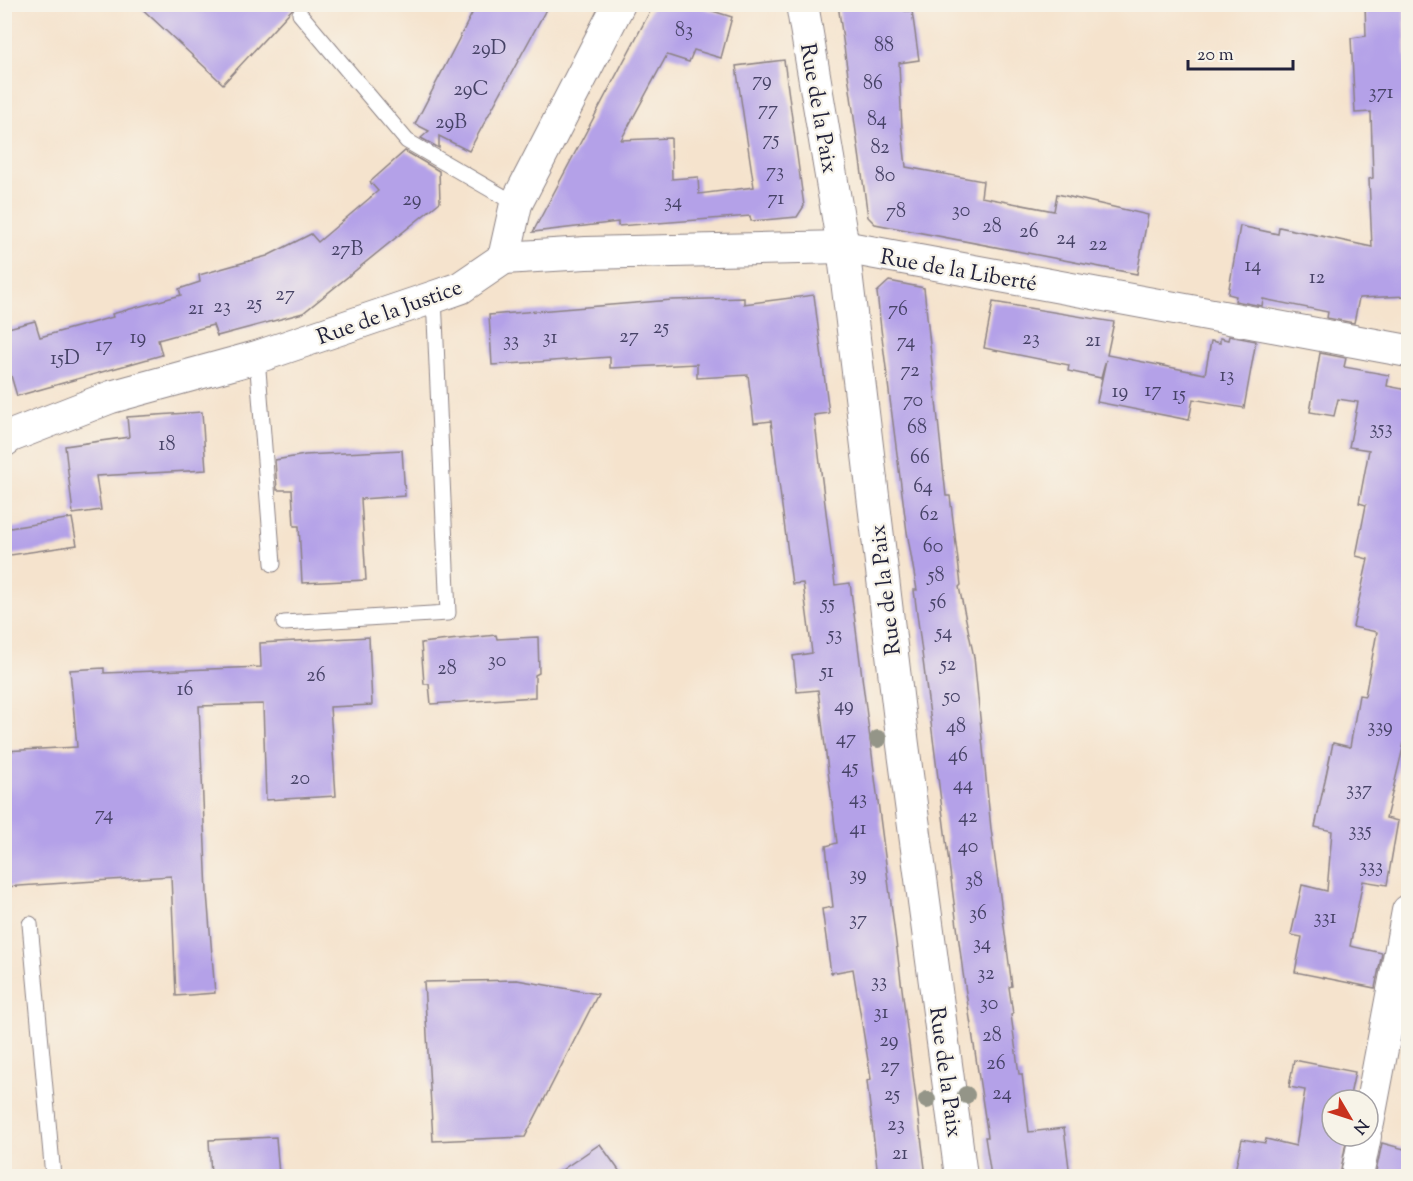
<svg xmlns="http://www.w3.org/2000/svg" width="1413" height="1181" viewBox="0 0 1413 1181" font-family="'Sorts Mill Goudy',serif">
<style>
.building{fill:#b4a1e8}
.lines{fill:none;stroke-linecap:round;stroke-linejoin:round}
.lane-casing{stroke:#8c8284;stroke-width:17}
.street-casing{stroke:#8c8284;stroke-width:34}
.lane{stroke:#fff;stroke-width:15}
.street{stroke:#fff;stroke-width:32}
.tree{fill:#949588}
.labels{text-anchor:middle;stroke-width:4.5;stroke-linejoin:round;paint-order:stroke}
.number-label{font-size:20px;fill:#464266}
.street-label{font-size:22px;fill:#22223b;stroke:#f7f3e8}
</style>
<rect width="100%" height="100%" fill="#f7f3e8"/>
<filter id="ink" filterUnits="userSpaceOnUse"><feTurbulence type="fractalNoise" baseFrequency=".0167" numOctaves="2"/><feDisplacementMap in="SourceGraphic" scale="12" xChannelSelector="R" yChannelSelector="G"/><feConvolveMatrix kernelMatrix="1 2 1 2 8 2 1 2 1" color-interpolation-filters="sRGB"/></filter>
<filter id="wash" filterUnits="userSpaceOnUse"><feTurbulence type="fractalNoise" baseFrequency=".008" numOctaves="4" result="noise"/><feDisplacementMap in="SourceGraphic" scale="24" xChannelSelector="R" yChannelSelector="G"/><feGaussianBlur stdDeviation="1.35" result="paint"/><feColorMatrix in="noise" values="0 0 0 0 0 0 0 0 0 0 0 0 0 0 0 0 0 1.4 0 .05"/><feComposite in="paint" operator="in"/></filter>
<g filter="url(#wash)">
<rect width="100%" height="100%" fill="#f5e3cd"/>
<g id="blocks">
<g class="building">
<path d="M137,4H297L223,84Z"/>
<path d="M477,4H549L469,151L439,136V148L421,138L429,131L415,124Z"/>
<path d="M654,4H690L732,17L721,58L694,50L689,62L667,55L621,140L671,138L672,179L698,177L699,194L754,187L736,66L784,60L804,206L797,217L751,221L750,216L618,226V222L533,232Z"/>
<path d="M838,4H904L905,11H912L919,60L899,63L902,130L906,167L983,181L981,197L1054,211L1057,194L1148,215L1137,274L875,224L868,217Z"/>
<path d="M1365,4H1404L1408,109V296L1359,298L1354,323L1327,318L1328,312L1263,299L1262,306L1235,301L1236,296L1228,294L1240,226L1278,234L1279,227L1372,247L1369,179L1373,178L1371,112L1355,113L1351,38L1366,36Z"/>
<path d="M405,151L439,171L440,202L303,313L217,336L213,325L158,340L162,355L17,396L4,352V329L35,321L40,337L113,317L112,314L181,295L179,289L200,282L199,275L267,256L311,234L318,242L378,191L370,182Z"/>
<path d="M889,281L924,288L946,496H950L961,585L959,587L974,657L991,829L1012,986L1009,987L1013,1014L1011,1015L1019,1074H1022L1029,1132L1064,1128L1070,1176H991L985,1137H988L963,973L914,590H917L907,532L881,329L877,292Z"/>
<path d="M814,295L829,413L814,415L835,585L850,583L926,1176H878L867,1081L871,1079L853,969L831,973L822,909L833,907L826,846L837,843L818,690L797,692L793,656L812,653L803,583L792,584L771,421L754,423L748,375L697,378V364L610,368V357L492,365L489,315L672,300L744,298V304Z"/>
<path d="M993,302L1114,322L1107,355L1205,374L1211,341L1220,343V338L1228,340L1229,336L1256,341L1244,408L1193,399L1189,420L1097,402L1106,360L1101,378L1068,371L1069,365L984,348Z"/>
<path d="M1320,353L1346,358L1344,367L1389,375L1387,386L1408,390V706L1403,748L1386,818L1398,821L1387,885L1363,881L1350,946L1382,953L1375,988L1295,972L1302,937L1291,935L1302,885L1327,891L1332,831L1315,827L1333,743L1350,747L1359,695L1365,696L1377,632L1353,627L1368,559L1356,556L1366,505L1359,503L1369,450L1349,447L1358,402L1338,399L1334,416L1310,412Z"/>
<path d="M202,412L206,470L96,476L101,510L73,514L65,446L129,437L127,417Z"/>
<path d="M402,450L405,496L361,499L366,580L302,583L299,526H294L292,490H277L275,460L305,455Z"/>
<path d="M72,518L77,545L4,556V529Z"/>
<path d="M496,635L497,639L538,637L539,673L535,675V697L431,704L429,684H424L421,643Z"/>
<path d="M369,637L372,705L330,707L336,796L266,800L263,704L199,706L207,893L215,993L176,996L171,876L4,887V751L77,747L70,670L104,668V673L261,667L260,643Z"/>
<path d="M517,980L598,994L525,1137L433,1141L424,982Z"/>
<path d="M1294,1060L1355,1072L1349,1100H1332V1136H1347L1340,1176H1263L1235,1171L1242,1139L1265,1143L1266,1139L1296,1146L1305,1090L1289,1087Z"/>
<path d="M276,1137L279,1176H211L209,1140Z"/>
<path d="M1382,1143L1408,1150V1176H1375Z"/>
<path d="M600,1144L623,1176H553Z"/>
</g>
</g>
</g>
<g filter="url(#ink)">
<use href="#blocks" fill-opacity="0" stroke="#8c8284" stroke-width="1.5"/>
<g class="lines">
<g class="lane-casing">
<g id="lane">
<path d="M300,14L407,141L516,204"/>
<path d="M257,357L273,564"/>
<path d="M284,623L448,613L434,297"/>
<path d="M30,924L53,1176"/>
</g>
</g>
<g class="street-casing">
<g id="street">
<path d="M802,4L843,247L903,745L961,1176"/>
<path d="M504,258L586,253L843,247L1408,351"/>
<path d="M4,441L11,436L111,397L257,357L434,297L460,288L504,258L516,204L619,4"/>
<path d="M1368,1123L1408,911"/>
<path d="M1357,1176L1365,1136"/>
</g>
</g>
<use href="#lane" class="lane"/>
<use href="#street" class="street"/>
</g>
<g class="tree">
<circle cx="878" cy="739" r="9"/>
<circle cx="966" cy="1095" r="9"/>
<circle cx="927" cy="1100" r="9"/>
</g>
</g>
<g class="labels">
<g class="number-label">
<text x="684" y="36">83</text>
<text x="884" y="51">88</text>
<text x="489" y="54">29D</text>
<text x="762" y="86">79</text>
<text x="873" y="89">86</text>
<text x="471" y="95">29C</text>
<text x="1381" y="98">371</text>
<text x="768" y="115">77</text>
<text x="877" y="125">84</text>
<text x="451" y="128">29B</text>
<text x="771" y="145">75</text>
<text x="880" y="153">82</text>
<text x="775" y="177">73</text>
<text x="885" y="181">80</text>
<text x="776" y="204">71</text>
<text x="412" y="205">29</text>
<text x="673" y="207">34</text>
<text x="961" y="216">30</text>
<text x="896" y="217">78</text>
<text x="992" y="232">28</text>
<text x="1029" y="237">26</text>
<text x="1066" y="244">24</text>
<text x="1098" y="250">22</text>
<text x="347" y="255">27B</text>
<text x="1253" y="271">14</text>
<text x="1317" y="283">12</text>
<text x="285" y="300">27</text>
<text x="254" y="309">25</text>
<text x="222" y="312">23</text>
<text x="196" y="314">21</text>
<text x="898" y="315">76</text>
<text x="661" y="333">25</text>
<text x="629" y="342">27</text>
<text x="138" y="343">19</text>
<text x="550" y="343">31</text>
<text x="1031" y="344">23</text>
<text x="511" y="346">33</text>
<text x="1093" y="346">21</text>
<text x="906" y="347">74</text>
<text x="104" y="351">17</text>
<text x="65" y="364">15D</text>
<text x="910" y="376">72</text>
<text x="1227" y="381">13</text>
<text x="1153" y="396">17</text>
<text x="1120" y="397">19</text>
<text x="1179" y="400">15</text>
<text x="913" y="406">70</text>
<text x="917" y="433">68</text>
<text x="1381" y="434">353</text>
<text x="167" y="450">18</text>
<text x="920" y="463">66</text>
<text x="923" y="492">64</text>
<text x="929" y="520">62</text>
<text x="933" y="552">60</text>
<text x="936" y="581">58</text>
<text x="938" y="608">56</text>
<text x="828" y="609">55</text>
<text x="944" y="638">54</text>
<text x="835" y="640">53</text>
<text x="497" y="666">30</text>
<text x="948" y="670">52</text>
<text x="447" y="674">28</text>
<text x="827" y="677">51</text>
<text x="316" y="681">26</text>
<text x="185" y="695">16</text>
<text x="952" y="702">50</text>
<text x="844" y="711">49</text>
<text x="956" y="732">48</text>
<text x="1380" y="732">339</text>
<text x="846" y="744">47</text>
<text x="958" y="761">46</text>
<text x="850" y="773">45</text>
<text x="300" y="784">20</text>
<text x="963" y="790">44</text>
<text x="1359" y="795">337</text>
<text x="858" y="804">43</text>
<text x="104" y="820">74</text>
<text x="968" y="822">42</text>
<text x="858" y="834">41</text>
<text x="1360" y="836">335</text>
<text x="968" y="852">40</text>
<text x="1371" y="872">333</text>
<text x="858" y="880">39</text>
<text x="974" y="886">38</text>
<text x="978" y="919">36</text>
<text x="1325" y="923">331</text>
<text x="858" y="925">37</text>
<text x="982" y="949">34</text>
<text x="986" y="979">32</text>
<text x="879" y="987">33</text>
<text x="989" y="1009">30</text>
<text x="881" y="1018">31</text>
<text x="992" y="1041">28</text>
<text x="889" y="1046">29</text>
<text x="996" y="1069">26</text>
<text x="890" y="1072">27</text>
<text x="1002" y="1099">24</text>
<text x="892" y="1100">25</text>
<text x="896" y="1130">23</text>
<text x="900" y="1159">21</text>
</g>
<g class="street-label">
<text transform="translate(820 108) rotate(80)" y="8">Rue de la Paix</text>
<text transform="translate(959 269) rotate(10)" y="8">Rue de la Liberté</text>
<text transform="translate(389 311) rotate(-20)" y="8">Rue de la Justice</text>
<text transform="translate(884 590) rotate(-97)" y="8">Rue de la Paix</text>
<text transform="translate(947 1072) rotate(82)" y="8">Rue de la Paix</text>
</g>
</g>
<rect width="1413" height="1181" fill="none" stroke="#f7f3e8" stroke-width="24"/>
<g transform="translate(1350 1118) rotate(129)"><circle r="28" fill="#f7f3e8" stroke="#a29fa3" stroke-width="1.5"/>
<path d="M0-4.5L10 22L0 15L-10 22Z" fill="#c8321e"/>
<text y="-9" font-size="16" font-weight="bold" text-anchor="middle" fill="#22223b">N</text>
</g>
<path d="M1188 60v9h105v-9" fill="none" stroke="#22223b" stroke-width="3"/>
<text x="1197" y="60" font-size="18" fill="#22223b" stroke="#f7f3e8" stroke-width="4.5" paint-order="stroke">20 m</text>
</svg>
